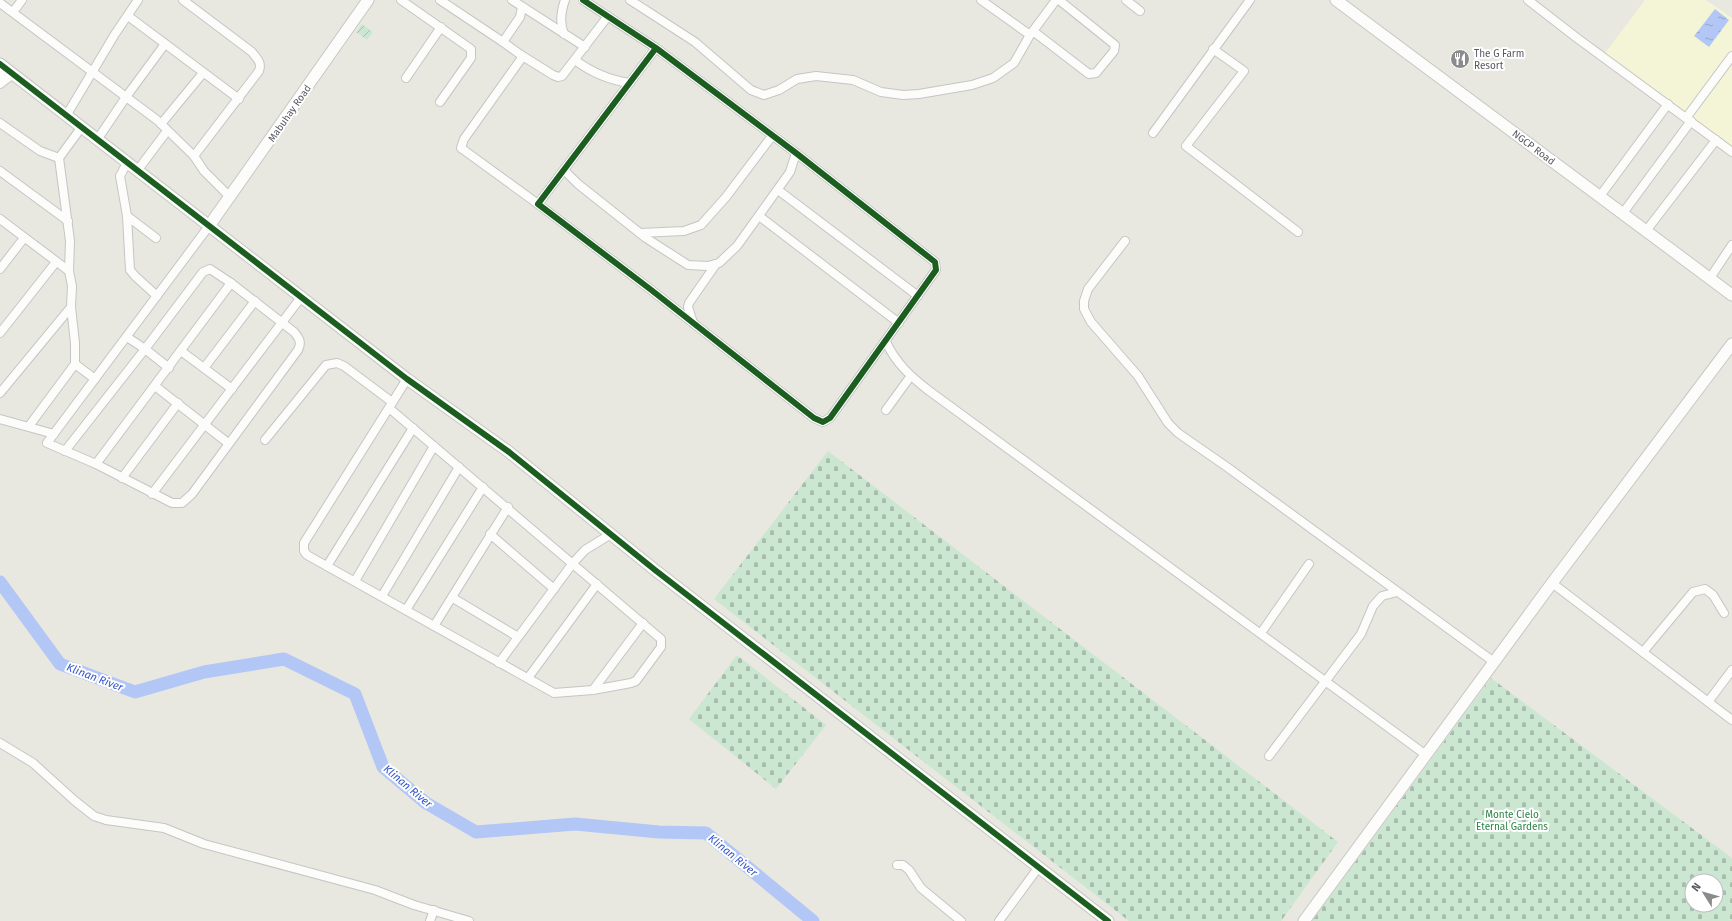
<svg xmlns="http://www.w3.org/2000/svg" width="1732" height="921" viewBox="0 0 1732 921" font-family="'Fira Sans',sans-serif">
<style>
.commercial{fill:#f4f5d7}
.cemetery{fill:url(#cemetery-stones);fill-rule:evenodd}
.garden{fill:url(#garden-furrows)}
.water{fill:url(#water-ripples)}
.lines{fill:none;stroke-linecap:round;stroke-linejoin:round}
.river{stroke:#b2c7f6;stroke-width:13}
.street-casing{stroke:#c5c5c5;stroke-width:10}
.secondary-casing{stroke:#c7c7c6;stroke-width:13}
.street{stroke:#fcfcfa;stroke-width:8}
.secondary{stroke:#fcfcfa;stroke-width:11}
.cycleway-casing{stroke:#fff;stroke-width:8}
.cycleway{stroke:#1b5e20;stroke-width:6}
.labels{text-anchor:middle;stroke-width:4;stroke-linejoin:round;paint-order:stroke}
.poi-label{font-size:10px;fill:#575961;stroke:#fff;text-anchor:start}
.street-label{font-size:10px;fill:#575961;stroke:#fff}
.park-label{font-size:10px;fill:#2c8447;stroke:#fff}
.water-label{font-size:11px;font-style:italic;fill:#3355cd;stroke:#fff}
</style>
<defs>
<pattern id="cemetery-stones" width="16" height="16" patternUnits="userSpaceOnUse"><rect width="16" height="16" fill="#cce7d1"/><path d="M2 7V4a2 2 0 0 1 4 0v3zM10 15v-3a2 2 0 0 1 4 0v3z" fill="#a8bead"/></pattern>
<pattern id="garden-furrows" width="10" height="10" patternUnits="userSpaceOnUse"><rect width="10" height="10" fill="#cce7d1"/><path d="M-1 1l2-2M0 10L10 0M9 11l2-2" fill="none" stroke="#a8bead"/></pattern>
<pattern id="water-ripples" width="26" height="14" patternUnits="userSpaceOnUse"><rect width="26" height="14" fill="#b2c7f6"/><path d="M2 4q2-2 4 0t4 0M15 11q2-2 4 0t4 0" fill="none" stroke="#94a5cb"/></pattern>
</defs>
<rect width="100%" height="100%" fill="#e8e8e0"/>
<path class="commercial" d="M1645,0H1706L1732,18V148L1605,53Z"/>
<g class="cemetery">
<path d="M828,451L1338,842L1281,921H1129L714,599Z"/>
<path d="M737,655L826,725L776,789L689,719Z"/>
<path d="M1491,678L1732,858V921H1312ZM1692,881H1716V905H1692Z"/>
</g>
<path class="garden" d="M362,24L373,32L367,40L356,32Z"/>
<path class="water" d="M1715,9L1729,20L1709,47L1694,36Z"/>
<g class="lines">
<path class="river" d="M0,582L60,664L135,692L204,672L284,659L355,694L383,767L426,803L476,832L575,824L659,832L706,833L813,921"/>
<g class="street-casing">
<g id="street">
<path d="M183,0L252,52C257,59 262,62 259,71L194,156"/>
<path d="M401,0L471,49V58L440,102"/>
<path d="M440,0L503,42"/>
<path d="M512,0L585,47"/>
<path d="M583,0L656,48L796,153L935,262L936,270L830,418L823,422L814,418L650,289L538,204L656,48"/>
<path d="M630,0L695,42L751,90L764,95L779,90L797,79L816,76L853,80L881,92L903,95L919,94L972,85L993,78L1014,63L1030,35L1056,0"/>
<path d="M981,0L1030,35"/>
<path d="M1126,0L1140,11"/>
<path d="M1528,0L1577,38L1732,152"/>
<path d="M0,3L157,120L194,156L204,171L230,197"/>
<path d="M522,7L520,17L503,42L521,55V59L464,139L461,148L538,204"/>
<path d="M13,12L22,0"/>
<path d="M128,16L239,99"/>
<path d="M1033,31L1089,74L1096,73L1114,51L1115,45L1059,0"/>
<path d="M564,34C559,22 561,11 565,0"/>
<path d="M1213,49L1244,71L1186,146L1298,232"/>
<path d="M521,55L553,75L558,77L562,76L608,16"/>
<path d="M575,60C592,73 609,80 630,83"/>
<path d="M0,77L2,66"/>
<path d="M406,78L441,27"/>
<path d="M0,84L13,74"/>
<path d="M66,116L115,34L138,0"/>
<path d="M1686,118L1732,56"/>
<path d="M0,123L40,151L59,158"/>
<path d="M161,124L203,73"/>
<path d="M1153,133L1250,0"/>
<path d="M97,140L126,97L165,44"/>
<path d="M127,163L120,176L127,216L130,270L135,276L157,296"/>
<path d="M564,170L578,184L646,238L688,265L708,266L719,263L737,246L790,172L796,153"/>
<path d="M0,171L68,221"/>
<path d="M137,171L167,131"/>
<path d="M778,190L918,296"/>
<path d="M1600,196L1668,104"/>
<path d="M1623,213L1691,121"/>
<path d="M127,216L156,238"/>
<path d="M759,216L899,323"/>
<path d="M0,219L69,271"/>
<path d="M1646,231L1716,140"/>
<path d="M640,233L684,231L701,225L726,197L772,136"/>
<path d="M1125,241L1088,289L1084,301V309L1091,322L1138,376L1168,423L1178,433L1227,467L1494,662"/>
<path d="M0,269L24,238"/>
<path d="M1710,278L1732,245"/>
<path d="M693,323L688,307L689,303L716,264"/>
<path d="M0,333L56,262"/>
<path d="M127,337L145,349L203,272L210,269L231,283L294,332C299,338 302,342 298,350L192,494L182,503H172L96,464L47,443L209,226"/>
<path d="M886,342C896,363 910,376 928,390L1426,755"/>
<path d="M181,351L232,389"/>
<path d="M75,364L95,379"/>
<path d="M204,368L255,301"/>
<path d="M155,386L228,443"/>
<path d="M0,393L71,307"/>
<path d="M389,408L661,639V647L636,681L631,683L593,690L554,693L307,555L304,551V543L407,379"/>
<path d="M886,410L910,377"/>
<path d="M0,419L54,434"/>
<path d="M29,426L75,364V343L71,307L72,286L69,271L70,241L59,158L81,128"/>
<path d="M265,440L326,365L337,363L344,366L392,402"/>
<path d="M65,451L145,349L169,368"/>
<path d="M96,464L231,283"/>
<path d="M122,478L178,403"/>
<path d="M152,494L302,296"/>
<path d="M490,534L554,589"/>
<path d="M327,566L413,428"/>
<path d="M355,581L434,446"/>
<path d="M1552,583L1732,720"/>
<path d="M382,596L459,467"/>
<path d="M453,598L518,637"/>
<path d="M406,610L483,487"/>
<path d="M434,626L508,507"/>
<path d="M1261,633L1309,564"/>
<path d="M1643,652L1693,592L1705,589L1713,595L1724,613"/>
<path d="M499,663L573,563L585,550L611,534"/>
<path d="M528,678L597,584"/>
<path d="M593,690L643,623"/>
<path d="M1708,702L1732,670"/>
<path d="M0,743L33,763L75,801L94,816L106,820L164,828L204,844L375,890L414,905L469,921"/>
<path d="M1269,756L1361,634L1373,606L1382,596L1397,592"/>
<path d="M897,865H903L909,870L921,888L961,921"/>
<path d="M430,921L434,910"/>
<path d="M999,921L1038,868"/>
</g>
</g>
<g class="secondary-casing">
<g id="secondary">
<path d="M1336,0L1732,295"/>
<path d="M0,64L407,379L509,452L655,570L1108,921"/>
<path d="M209,226L368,0"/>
<path d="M1304,921L1552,583L1732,344"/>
</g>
</g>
<use href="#street" class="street"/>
<use href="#secondary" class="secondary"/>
<g class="cycleway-casing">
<g id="cycleway">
<path d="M583,0L656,48L796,153L935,262L936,270L830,418L823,422L814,418L650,289L538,204L656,48"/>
<path d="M0,64L407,379L509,452L655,570L1108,921"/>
</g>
</g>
<use href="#cycleway" class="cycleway"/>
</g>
<defs>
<g id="restaurant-disc" transform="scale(1)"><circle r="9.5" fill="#8a8b8d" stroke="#fff"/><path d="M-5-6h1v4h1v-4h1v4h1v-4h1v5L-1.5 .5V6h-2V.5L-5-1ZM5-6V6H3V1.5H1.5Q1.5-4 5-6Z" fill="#fff"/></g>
</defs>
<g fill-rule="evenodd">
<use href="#restaurant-disc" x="1460" y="59"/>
</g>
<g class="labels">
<g class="poi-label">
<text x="1474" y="57">The G Farm<tspan x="1474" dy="12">Resort</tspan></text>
</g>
<g class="street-label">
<text transform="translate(289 113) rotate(-55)" y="4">Mabuhay Road</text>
<text transform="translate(1534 147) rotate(37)" y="4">NGCP Road</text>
</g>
<g class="park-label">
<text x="1512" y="818">Monte Cielo<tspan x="1512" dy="12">Eternal Gardens</tspan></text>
</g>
<g class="water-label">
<text transform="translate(95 677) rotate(21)" y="4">Klinan River</text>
<text transform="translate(408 786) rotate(40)" y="4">Klinan River</text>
<text transform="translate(733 855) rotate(39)" y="4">Klinan River</text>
</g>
</g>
<g transform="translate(1704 893) rotate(307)"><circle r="19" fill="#ffffff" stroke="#bcbdc0"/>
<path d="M0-3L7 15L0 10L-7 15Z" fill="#8a8b8d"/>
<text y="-6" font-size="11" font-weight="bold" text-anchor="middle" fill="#575961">N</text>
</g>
</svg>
